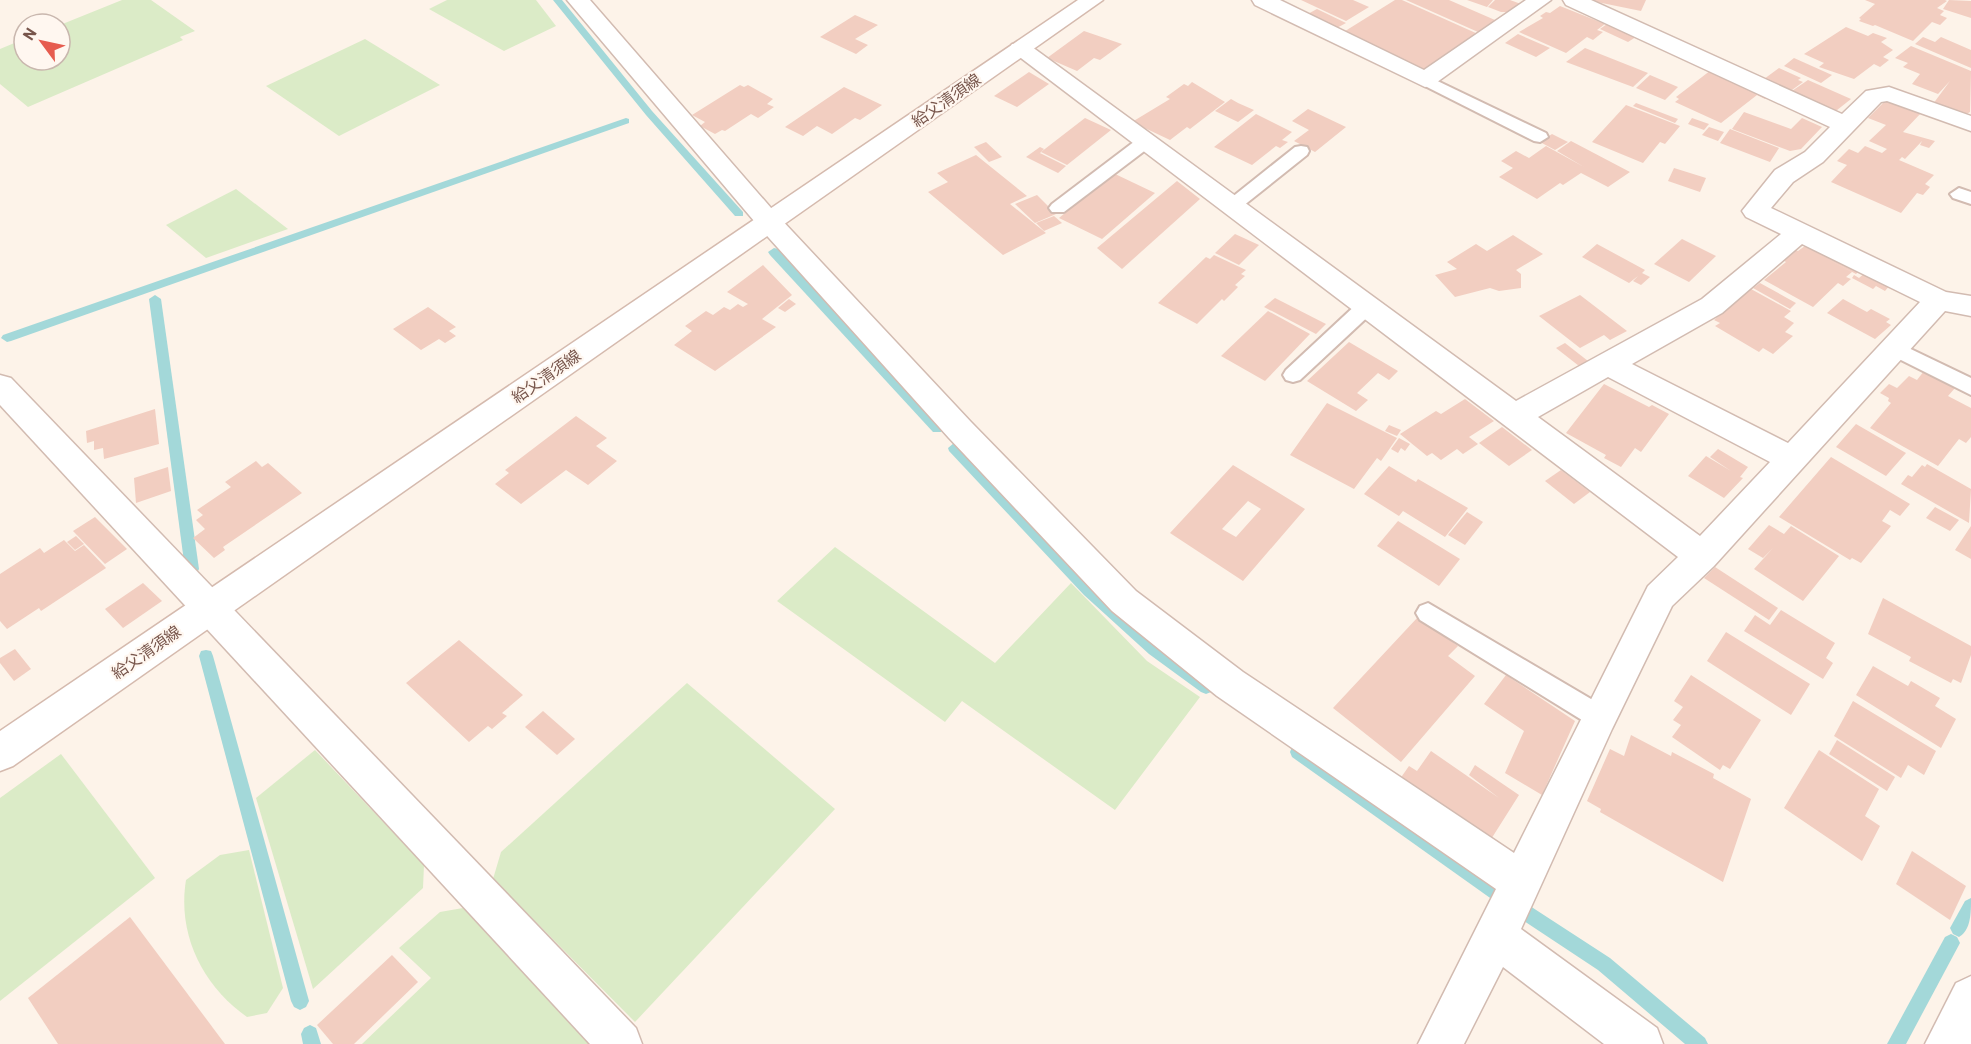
<svg xmlns="http://www.w3.org/2000/svg" width="1971" height="1044" viewBox="0 0 1971 1044" font-family="Barlow,'Noto Sans JP',sans-serif">
<style>
.green{fill:#dbebc7}
.lines{fill:none;stroke-linecap:round;stroke-linejoin:round}
.stream{fill:#a3d8d9;fill-rule:evenodd}
.building{fill:#f2cec1;fill-rule:evenodd}
.service-casing{stroke:#d2bbb1;stroke-width:4}
.minor-casing{stroke:#d2bbb1;stroke-width:3}
.secondary-casing{stroke:#d5baae;stroke-width:3}
.service{fill:#fff;fill-rule:evenodd}
.minor{fill:#fff;fill-rule:evenodd}
.secondary{fill:#fff;fill-rule:evenodd}
.labels{text-anchor:middle;stroke-width:4.5;stroke-linejoin:round;paint-order:stroke}
.street-label{font-size:16px;fill:#78564c;stroke:#fff7f0}
</style>
<rect width="100%" height="100%" fill="#fdf3e9"/>
<g class="green">
<path d="M122,0H151L195,31L180,37L183,40L28,107L0,84V49L24,39V60H60V25Z"/>
<path d="M447,0H536L556,26L504,51L429,9Z"/>
<path d="M365,39L440,85L339,136L266,86Z"/>
<path d="M236,189L288,229L206,258L166,225Z"/>
<path d="M835,547L995,663L1071,583L1147,661L1200,697L1115,810L962,701L945,722L777,601Z"/>
<path d="M687,683L835,809L635,1022L493,879L501,852Z"/>
<path d="M315,750L424,865L423,888L313,989L256,798Z"/>
<path d="M61,754L155,878L0,1001V798Z"/>
<path d="M249,850L283,988L267,1013L247,1017C203,986 177,935 186,880L220,855Z"/>
<path d="M463,908L589,1044H362L431,978L399,948L440,912Z"/>
</g>
<g class="lines">
<g class="stream">
<path d="M553,0H562L652,111L743,212V216H735L646,115Z"/>
<path d="M626,118L629,119V123L11,341L7,342L1,338L3,335Z"/>
<path d="M774,248L778,249L941,426L943,429L941,432H933L770,255L768,252Z"/>
<path d="M155,295L161,299L199,569L197,573L192,575L187,573L185,569L149,299Z"/>
<path d="M954,443L959,445L1094,587L1159,644L1211,682L1214,687L1211,692L1206,694L1201,692L1149,654L1084,595L949,451L948,448Z"/>
<path d="M206,650L211,651L213,656L309,1001L306,1007L300,1010L294,1007L291,1001L199,656L201,651Z"/>
<path d="M1298,745L1505,888L1507,894L1505,900L1499,902L1493,900L1292,757L1290,752L1292,747Z"/>
<path d="M1971,898C1971,913 1971,930 1959,937L1953,934L1950,928L1965,901Z"/>
<path d="M1530,906L1610,958L1705,1038L1708,1044H1685L1598,970L1524,921L1521,915L1524,909Z"/>
<path d="M1951,934L1957,937L1960,943L1906,1044H1887L1945,937Z"/>
<path d="M310,1025L316,1028L321,1044H303L301,1034L304,1028Z"/>
</g>
</g>
<g class="building">
<path d="M1301,0H1353L1369,7L1346,21Z"/>
<path d="M1395,0H1402L1478,34L1423,71L1342,33Z"/>
<path d="M1406,0H1449L1495,20L1478,32Z"/>
<path d="M1467,0H1493L1487,7Z"/>
<path d="M1495,0H1510L1521,4L1507,12H1501L1488,7Z"/>
<path d="M1646,0L1641,11L1592,1V0Z"/>
<path d="M1865,0H1945L1947,1L1937,8L1944,11L1940,15L1947,18L1940,25L1932,22L1913,41L1875,25L1873,26L1859,21L1861,19L1859,18L1875,4Z"/>
<path d="M1949,0L1971,1V18L1943,9Z"/>
<path d="M1560,6L1605,24L1597,30L1603,32L1593,40L1587,37L1566,53L1519,32L1543,18L1540,16L1546,12L1550,13Z"/>
<path d="M1317,9L1346,23L1333,30L1304,16Z"/>
<path d="M855,15L878,25L855,39L868,45L856,54L820,37Z"/>
<path d="M1607,24L1639,35L1628,42L1600,29Z"/>
<path d="M1846,27L1868,36L1873,33L1887,38L1881,42L1893,50L1883,57L1889,60L1880,67L1874,64L1854,79L1819,67L1824,63L1804,54Z"/>
<path d="M1084,31L1122,44L1100,60L1094,58L1077,71L1047,58Z"/>
<path d="M1518,34L1550,48L1536,57L1505,43Z"/>
<path d="M1923,37L1935,42L1941,37L1971,50V68L1915,44Z"/>
<path d="M1911,46L1971,71L1970,112L1965,115L1933,104L1950,81L1938,94L1912,84L1920,74L1903,67L1908,63L1895,58Z"/>
<path d="M1585,48L1648,73L1633,87L1566,62Z"/>
<path d="M1794,58L1832,75L1821,83L1784,66Z"/>
<path d="M1715,67L1769,95L1765,99L1757,95L1721,123L1675,102L1679,99L1676,97Z"/>
<path d="M1779,68L1801,78L1798,80L1803,82L1792,90L1764,79Z"/>
<path d="M1029,72L1049,84L1017,107L994,96Z"/>
<path d="M1650,75L1678,87L1665,100L1636,88Z"/>
<path d="M1808,80L1851,99L1832,114L1789,93Z"/>
<path d="M1192,82L1225,102L1190,129L1187,127L1170,140L1132,122L1170,99L1166,97L1184,84L1188,86Z"/>
<path d="M740,85L744,87L748,85L773,99L767,104L774,107L758,118L751,114L725,131L722,130L715,134L700,126L705,122L692,115Z"/>
<path d="M844,87L882,105L860,120L855,118L832,134L817,126L803,136L785,127Z"/>
<path d="M1231,99L1238,103L1254,110L1238,122L1215,111Z"/>
<path d="M1887,99L1921,113L1903,132L1935,141L1929,148L1920,145L1922,141L1905,159L1902,157L1899,160L1934,175L1925,184L1930,187L1923,195L1917,193L1901,213L1831,182L1847,165L1837,161L1849,149L1858,153L1865,146L1882,153L1887,149L1869,141L1886,125L1868,118Z"/>
<path d="M1636,103L1678,119L1675,123L1633,106Z"/>
<path d="M1626,105L1680,126L1665,144L1660,142L1643,163L1592,142Z"/>
<path d="M1308,109L1346,127L1315,152L1294,141L1309,130L1292,121Z"/>
<path d="M1744,112L1791,129L1802,118L1822,127L1801,149L1790,151L1732,129Z"/>
<path d="M1256,114L1292,132L1282,140L1288,142L1280,148L1276,146L1252,165L1214,147Z"/>
<path d="M1085,118L1111,130L1067,165L1041,152Z"/>
<path d="M1692,118L1709,124L1704,130L1688,124Z"/>
<path d="M1709,127L1724,132L1718,141L1702,135Z"/>
<path d="M1730,129L1779,148L1770,162L1720,143Z"/>
<path d="M1552,134L1568,142L1555,150L1540,142Z"/>
<path d="M1571,141L1630,172L1608,187L1581,173L1563,185L1560,183L1537,199L1499,177L1513,168L1501,161L1516,151L1529,158L1546,146L1584,167L1557,151Z"/>
<path d="M986,142L1002,157L989,162L974,147Z"/>
<path d="M1040,147L1044,149L1038,155L1040,153L1066,166L1058,173L1026,157Z"/>
<path d="M976,155L1027,196L1010,204L1046,233L1003,255L928,192L948,182L937,173Z"/>
<path d="M1674,168L1706,178L1700,192L1668,181Z"/>
<path d="M1113,173L1155,193L1102,239L1059,218Z"/>
<path d="M1177,181L1200,199L1122,269L1097,248Z"/>
<path d="M1037,195L1056,214L1035,223L1015,204Z"/>
<path d="M1054,216L1062,223L1044,231L1036,223Z"/>
<path d="M1235,234L1259,245L1239,265L1215,253Z"/>
<path d="M1513,235L1543,254L1516,270L1521,274V288L1499,291L1490,288L1455,297L1435,275L1457,269L1447,262L1476,244L1487,251Z"/>
<path d="M1682,239L1716,256L1689,282L1654,264Z"/>
<path d="M1809,243L1860,270L1856,274L1820,255L1852,272L1846,277L1851,279L1843,286L1838,283L1813,307L1764,280L1786,262L1781,259L1793,249L1798,251Z"/>
<path d="M1597,244L1645,270L1642,273L1650,277L1641,285L1633,281L1638,276L1629,283L1582,257Z"/>
<path d="M1214,255L1246,270L1241,274L1245,276L1235,285L1238,287L1224,301L1222,299L1197,324L1158,303L1206,257L1210,259Z"/>
<path d="M763,265L792,295L762,319L776,327L715,371L674,345L692,331L685,326L706,311L713,315L724,307L730,310L738,304L743,307L748,304L727,292Z"/>
<path d="M1866,272L1890,285L1885,291L1876,286L1873,289L1852,278L1854,275L1859,278Z"/>
<path d="M1760,283L1796,303L1790,309L1753,288Z"/>
<path d="M1751,289L1791,311L1784,317L1794,323L1785,332L1793,336L1773,354L1763,348L1759,352L1715,326L1720,323L1714,320Z"/>
<path d="M1580,295L1627,331L1610,340L1604,335L1580,348L1539,316Z"/>
<path d="M1275,298L1326,324L1316,334L1264,307Z"/>
<path d="M789,299L796,304L785,312L778,308Z"/>
<path d="M1843,299L1867,312L1871,309L1890,319L1886,322L1891,325L1875,339L1827,313Z"/>
<path d="M428,307L456,327L449,331L456,336L445,343L439,339L421,350L393,329Z"/>
<path d="M1268,311L1310,334L1265,381L1221,356Z"/>
<path d="M1349,342L1398,371L1389,380L1378,373L1357,393L1368,400L1356,411L1307,381Z"/>
<path d="M1565,343L1588,361L1579,366L1556,348Z"/>
<path d="M1924,371L1955,388L1948,396L1971,408V437L1966,443L1959,439L1938,466L1870,428L1891,403L1888,401L1889,398L1880,393L1889,384L1897,388L1909,376L1917,380Z"/>
<path d="M1604,384L1649,407L1652,405L1669,414L1641,452L1635,448L1621,467L1604,458L1606,455L1566,433Z"/>
<path d="M1465,399L1494,421L1469,437L1478,444L1463,454L1457,449L1441,460L1432,453L1427,456L1400,434L1436,411L1441,414Z"/>
<path d="M1327,403L1397,438L1381,461L1377,458L1354,489L1290,455Z"/>
<path d="M155,409L159,444L104,459L103,448L94,450V441L87,443L86,431Z"/>
<path d="M576,416L607,438L596,446L617,461L588,485L566,470L521,504L495,484L509,473L505,470Z"/>
<path d="M1856,424L1906,453L1886,476L1836,447Z"/>
<path d="M1389,425L1401,430L1397,436L1385,431Z"/>
<path d="M1502,427L1532,450L1509,466L1479,443Z"/>
<path d="M1399,438L1410,444L1405,451L1401,448L1398,453L1391,449Z"/>
<path d="M1718,449L1748,467L1740,477L1743,478L1724,498L1688,476L1706,456L1731,471L1710,457Z"/>
<path d="M1831,457L1910,504L1900,516L1890,510L1882,521L1891,526L1861,563L1852,558L1850,560L1779,517Z"/>
<path d="M256,461L262,467L268,463L302,493L223,547L225,550L214,558L193,538L205,529L196,520L203,515L197,510L231,487L225,482Z"/>
<path d="M1927,464L1971,489L1969,523L1901,484L1908,475L1912,477L1922,465L1925,467Z"/>
<path d="M1233,465L1305,509L1243,581L1170,533ZM1248,501L1261,509L1236,537L1222,529Z"/>
<path d="M1389,466L1416,482L1418,479L1468,508L1445,537L1403,511L1399,516L1364,494Z"/>
<path d="M168,467L171,491L136,503L134,478Z"/>
<path d="M1561,470L1590,492L1574,504L1545,481Z"/>
<path d="M1935,507L1959,520L1950,531L1926,518Z"/>
<path d="M1467,512L1483,522L1465,545L1448,535Z"/>
<path d="M95,517L127,549L105,564L73,531Z"/>
<path d="M1398,521L1460,559L1439,586L1377,546Z"/>
<path d="M1769,525L1784,534L1791,526L1839,556L1803,601L1754,569L1773,548L1763,558L1748,549Z"/>
<path d="M1971,526V559L1955,550Z"/>
<path d="M76,536L84,544L75,550L67,542Z"/>
<path d="M64,540L75,551L84,545L106,568L41,611L39,608L7,629L0,621V574L40,548L44,553Z"/>
<path d="M1715,567L1778,608L1769,620L1704,578Z"/>
<path d="M143,583L162,601L123,628L105,609Z"/>
<path d="M1883,598L1971,646V655L1961,683L1953,679L1951,683L1909,661L1911,657L1868,634Z"/>
<path d="M1781,610L1835,643L1826,658L1833,663L1823,679L1744,631L1755,615L1770,625Z"/>
<path d="M1418,617L1458,646L1448,656L1475,676L1401,762L1333,708Z"/>
<path d="M1726,632L1810,684L1791,715L1707,661Z"/>
<path d="M459,640L523,695L502,713L507,716L492,729L488,726L469,742L406,683Z"/>
<path d="M15,649L31,669L14,681L0,663V658Z"/>
<path d="M1873,666L1908,686L1911,681L1940,698L1935,706L1956,719L1941,748L1856,695Z"/>
<path d="M1506,675L1575,721L1542,795L1505,773L1524,731L1484,704Z"/>
<path d="M1691,675L1761,720L1730,769L1723,765L1720,770L1672,737L1681,725L1673,720L1683,707L1674,701Z"/>
<path d="M1853,701L1936,751L1924,775L1908,765L1901,778L1834,736Z"/>
<path d="M543,711L575,739L557,755L525,727Z"/>
<path d="M1631,735L1671,756L1672,752L1714,774L1713,778L1751,799L1723,882L1600,812L1601,809L1587,801L1610,749L1624,756Z"/>
<path d="M1837,740L1895,777L1887,791L1829,754Z"/>
<path d="M1819,750L1879,789L1865,816L1880,826L1862,861L1784,808Z"/>
<path d="M1431,751L1499,798L1469,775L1475,765L1519,795L1488,844L1395,786L1409,766L1417,771Z"/>
<path d="M1912,851L1966,886L1950,920L1896,884Z"/>
<path d="M130,917L225,1044H58L28,998Z"/>
<path d="M392,955L418,982L354,1044H333L317,1025Z"/>
</g>
<g class="lines">
<g class="service-casing">
<g id="service">
<path d="M1425,75L1546,133L1548,137L1540,142L1534,141L1419,83L1417,80Z"/>
<path d="M1145,137L1151,138L1153,142L1151,146L1064,212H1052L1049,208L1052,204L1139,138Z"/>
<path d="M1301,146L1307,147L1309,151L1307,155L1238,210H1226L1223,206L1226,202L1295,147Z"/>
<path d="M1959,188L1971,192V204L1953,198L1950,194Z"/>
<path d="M1366,300L1373,302L1376,307L1373,312L1300,380L1293,382L1286,380L1283,375L1286,370L1359,302Z"/>
<path d="M1894,341L1971,378V395L1887,353L1884,348L1887,343Z"/>
<path d="M1428,603L1608,709L1612,717L1608,725L1599,729L1590,725L1420,620L1416,613L1420,606Z"/>
</g>
</g>
<g class="minor-casing">
<g id="minor">
<path d="M567,0H590L778,216L971,422L1136,591L1243,672L1514,853L1648,586L1678,557L1009,49L1012,44H1028L1516,401L1702,299L1781,234L1746,217L1742,211L1775,170L1805,152L1830,127L1566,5L1563,0H1591L1842,114L1866,91L1889,87L1971,116V131L1887,101L1881,102L1823,162L1793,182L1771,208L1946,292L1971,296V316L1945,311L1714,566L1672,606L1612,729L1521,929L1657,1028L1663,1044H1604L1503,967L1464,1044H1418L1496,889L1217,696L1112,611L949,438L760,228ZM1802,244L1920,302L1788,443L1632,364L1722,313ZM1608,377L1770,462L1700,536L1538,417Z"/>
<path d="M1252,0H1280L1424,70L1526,0H1551L1433,85L1425,87L1255,5Z"/>
<path d="M0,375L11,378L636,1028L642,1044H590L0,405Z"/>
<path d="M1971,976V1044H1925L1956,983Z"/>
</g>
</g>
<g class="secondary-casing">
<path id="secondary" d="M1078,0H1103L13,766L0,771V731Z"/>
</g>
<use href="#service" class="service"/>
<use href="#minor" class="minor"/>
<use href="#secondary" class="secondary"/>
</g>
<g class="labels">
<g class="street-label">
<text transform="translate(946 100) rotate(-35)" y="6">給父清須線</text>
<text transform="translate(546 376) rotate(-35)" y="6">給父清須線</text>
<text transform="translate(146 652) rotate(-35)" y="6">給父清須線</text>
</g>
</g>
<g transform="translate(42 42) rotate(303)"><circle r="28" fill="#fff7f0" stroke="#c9b7ae" stroke-width="1.5"/>
<path d="M0-4.5L10 22L0 15L-10 22Z" fill="#e65c4f"/>
<text y="-9" font-size="16" font-weight="bold" text-anchor="middle" fill="#78564c">N</text>
</g>
</svg>
